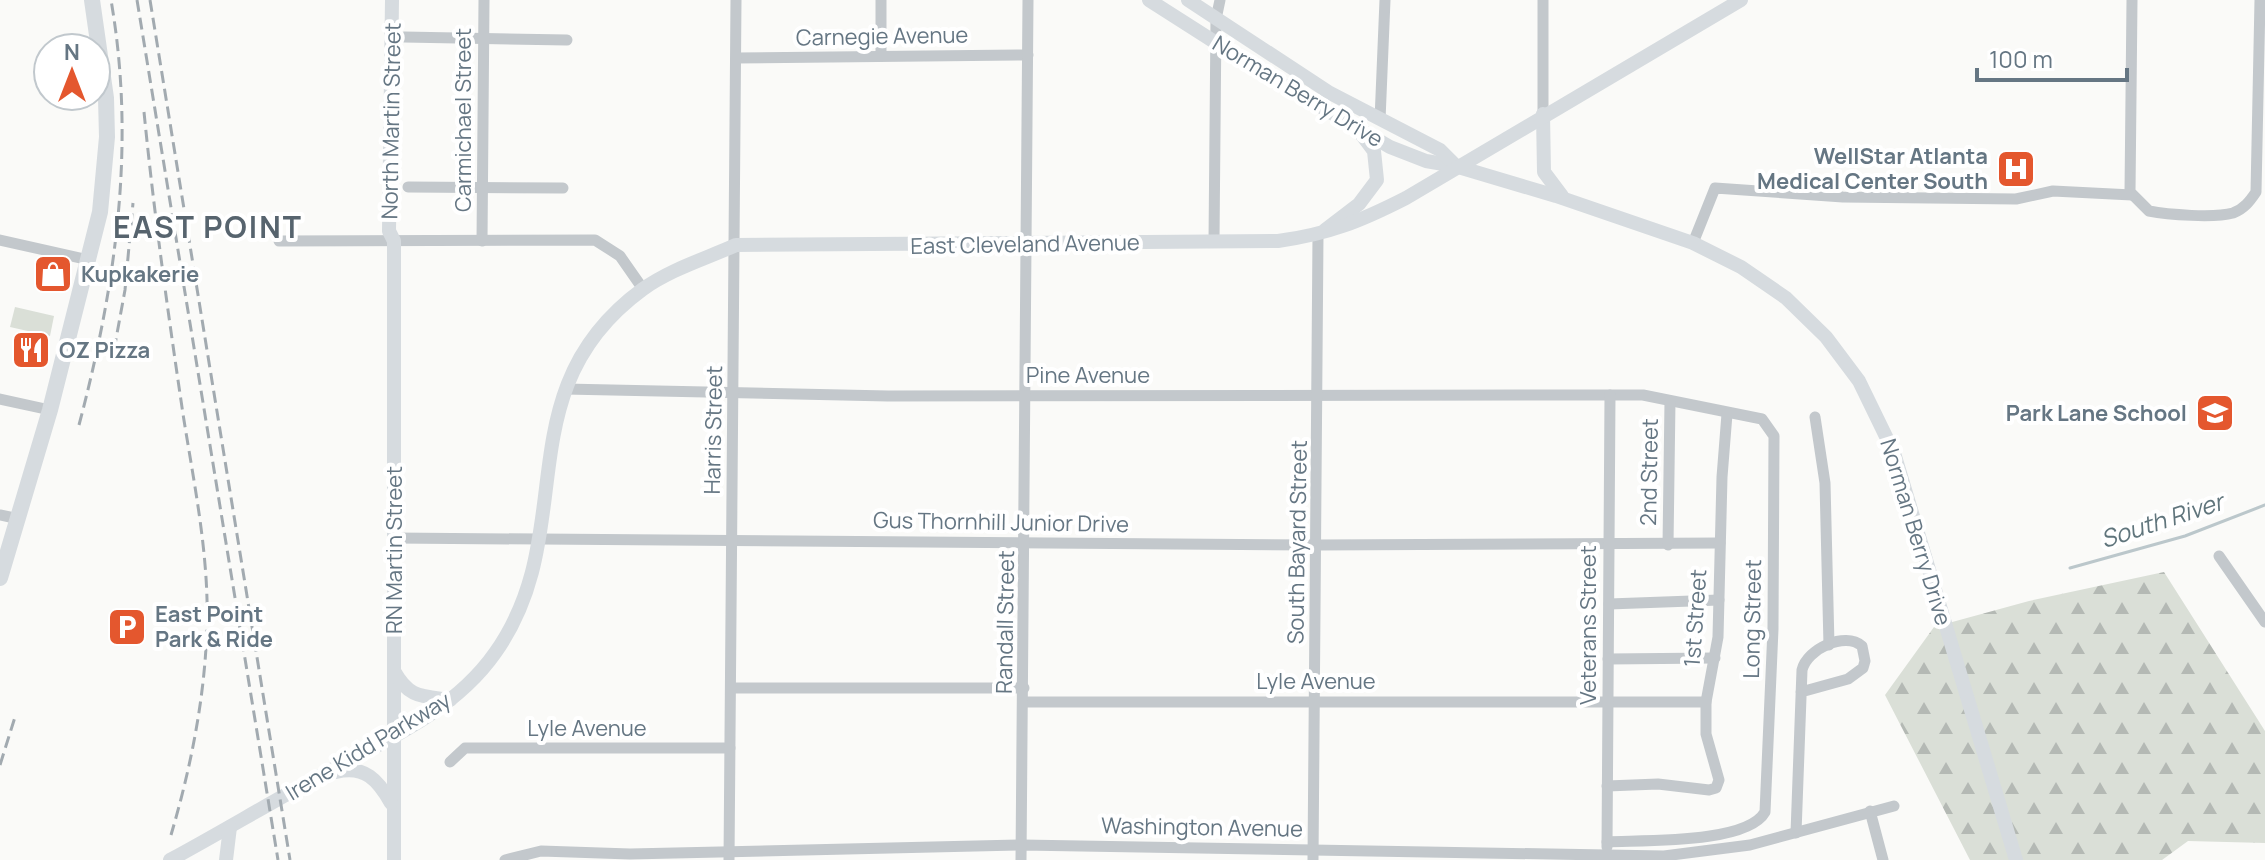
<svg xmlns="http://www.w3.org/2000/svg" width="2265" height="860" viewBox="0 0 2265 860" font-family="Manrope,sans-serif">
<style>
.forest{fill:url(#forest-firs)}
.park{fill:#dadfd7}
.lines{fill:none;stroke-linecap:round;stroke-linejoin:round}
.stream{stroke:#bbc7cb;stroke-width:3}
.street{stroke:#c3c8cc;stroke-width:11}
.secondary{stroke:#d6dbdf;stroke-width:14}
.primary{stroke:#d6dbdf;stroke-width:16}
.rail{stroke:#a2aab0;stroke-width:3;stroke-dasharray:12 6;stroke-linecap:butt}
.labels{text-anchor:middle;stroke-width:8;stroke-linejoin:round;paint-order:stroke}
.street-label{font-size:22px;fill:#657683;stroke:#fff}
.poi-label{font-size:22px;font-weight:bold;fill:#657683;stroke:#fff;text-anchor:start}
.water-label{font-size:24px;font-style:italic;fill:#60757c;stroke:#fff}
.district-label{font-size:30px;font-weight:bold;letter-spacing:2px;fill:#57646e;stroke:#fff}
</style>
<defs>
<pattern id="forest-firs" width="22" height="20" patternUnits="userSpaceOnUse" patternTransform="scale(2)"><rect width="22" height="20" fill="#dadfd7"/><path d="M5 1l3.5 6h-7zM16 11l3.5 6h-7z" fill="#b4b9b4"/></pattern>
</defs>
<rect width="100%" height="100%" fill="#fafaf8"/>
<path class="forest" d="M2164,572L2265,731V843L2188,841L2162,860H1970L1885,695L1934,627L2029,601Z"/>
<path class="park" d="M15,307L54,316L50,336L10,327Z"/>
<g class="lines">
<path class="stream" d="M2070,568L2185,536L2265,505"/>
<g class="street">
<path d="M881,0V56"/>
<path d="M1543,0V114"/>
<path d="M2132,0L2130,192L2149,211C2168,215 2215,218 2233,213C2244,209 2250,201 2256,192L2260,0"/>
<path d="M404,37L567,40"/>
<path d="M736,58L1028,55"/>
<path d="M1380,120L1385,0"/>
<path d="M408,187L563,188"/>
<path d="M0,240L89,260"/>
<path d="M279,241L595,240L620,256L643,289"/>
<path d="M482,241L484,0"/>
<path d="M1214,241L1216,19L1220,0"/>
<path d="M1693,243L1715,188L1843,197L2016,199L2053,191L2132,195"/>
<path d="M565,389L888,396L1610,395H1643L1762,419L1774,436L1773,629L1765,812C1747,844 1642,840 1607,842"/>
<path d="M0,399L50,410"/>
<path d="M1815,417L1825,483L1829,645"/>
<path d="M0,515L19,519"/>
<path d="M394,538L1317,545L1720,543"/>
<path d="M1668,545L1670,401"/>
<path d="M2219,556L2265,622"/>
<path d="M1609,604L1719,600"/>
<path d="M1608,659L1715,658"/>
<path d="M731,688H1024"/>
<path d="M1023,702H1706"/>
<path d="M450,762L465,748H730"/>
<path d="M1607,786L1658,784L1709,790L1716,788L1719,780L1706,734V702L1718,637L1722,477L1727,414"/>
<path d="M1870,811L1883,860"/>
<path d="M1796,833L1802,670C1807,649 1845,631 1862,646L1865,661L1863,668L1848,679L1801,692"/>
<path d="M1607,847L1610,395"/>
<path d="M505,860L541,851L630,854L1022,845L1664,856L1750,845L1894,806"/>
<path d="M729,860L736,0"/>
<path d="M1021,860L1028,0"/>
<path d="M1313,860L1318,235"/>
</g>
<g class="secondary">
<path d="M392,0L389,231L394,241V860"/>
<path d="M1149,0L1268,76L1390,147L1426,161L1455,166L1556,196L1693,243L1741,267L1786,298L1826,337L1859,381L1894,453L2016,860"/>
<path d="M1188,0L1330,93L1440,150L1455,165"/>
<path d="M1543,114L1544,172L1562,196"/>
<path d="M1325,230L1359,204L1377,180L1374,151L1362,135"/>
<path d="M394,671C409,698 421,696 450,700"/>
<path d="M336,772C365,765 378,780 391,803"/>
<path d="M170,860C220,833 268,804 318,777C380,743 453,713 495,653C582,531 503,391 643,289C671,269 705,259 736,245L1278,241C1329,234 1361,221 1406,198L1741,0"/>
<path d="M226,860L230,827"/>
</g>
<path class="primary" d="M0,578L50,410L100,212L107,137L106,98L92,0"/>
<g class="rail">
<path d="M137,0L278,860"/>
<path d="M150,0L290,860"/>
<path d="M144,112C154,213 168,313 183,414C194,484 209,554 207,626C205,697 191,767 171,835"/>
<path d="M114,350L125,290L133,203"/>
<path d="M79,425C116,285 136,144 111,0"/>
<path d="M0,765L15,717"/>
</g>
</g>
<defs>
<g id="hospital-square" transform="scale(2)"><rect x="-9" y="-9" width="18" height="18" rx="4" fill="#e4572e" stroke="#fff"/><path d="M-5-5h3v3.5h4V-5h3V5h-3V1.5h-4V5h-3Z" fill="#fff"/></g>
<g id="shop-square" transform="scale(2)"><rect x="-9" y="-9" width="18" height="18" rx="4" fill="#e4572e" stroke="#fff"/><path d="M-5-2.5h2.3a2.7 3.5 0 0 1 5.4 0H5L5.5 6h-11ZM-1.5-2.5h3a1.5 2.3 0 0 0-3 0Z" fill="#fff"/></g>
<g id="restaurant-square" transform="scale(2)"><rect x="-9" y="-9" width="18" height="18" rx="4" fill="#e4572e" stroke="#fff"/><path d="M-5-6h1v4h1v-4h1v4h1v-4h1v5L-1.5 .5V6h-2V.5L-5-1ZM5-6V6H3V1.5H1.5Q1.5-4 5-6Z" fill="#fff"/></g>
<g id="school-square" transform="scale(2)"><rect x="-9" y="-9" width="18" height="18" rx="4" fill="#e4572e" stroke="#fff"/><path d="M0-5L7-2L0 1L-7-2ZM-4 1L0 2.5L4 1V4Q0 6-4 4Z" fill="#fff"/></g>
<g id="parking-square" transform="scale(2)"><rect x="-9" y="-9" width="18" height="18" rx="4" fill="#e4572e" stroke="#fff"/><path d="M-3.5-5.5H1a3.5 3.5 0 0 1 0 7H-1V5.5H-3.5ZM-1-3.4V-.6H.8a1.4 1.4 0 0 0 0-2.8Z" fill="#fff"/></g>
</defs>
<g fill-rule="evenodd">
<use href="#hospital-square" x="2016" y="169"/>
<use href="#shop-square" x="53" y="274"/>
<use href="#restaurant-square" x="31" y="350"/>
<use href="#school-square" x="2215" y="413"/>
<use href="#parking-square" x="127" y="627"/>
</g>
<g class="labels">
<g class="street-label">
<text transform="translate(882 36) rotate(-1)" y="8">Carnegie Avenue</text>
<text transform="translate(1298 91) rotate(31)" y="8">Norman Berry Drive</text>
<text transform="translate(463 120) rotate(-90)" y="8">Carmichael Street</text>
<text transform="translate(391 121) rotate(-89)" y="8">North Martin Street</text>
<text transform="translate(1025 244) rotate(-1)" y="8">East Cleveland Avenue</text>
<text x="1088" y="383">Pine Avenue</text>
<text transform="translate(713 430) rotate(-89)" y="8">Harris Street</text>
<text transform="translate(1649 472) rotate(-89)" y="8">2nd Street</text>
<text transform="translate(1001 522) rotate(1)" y="8">Gus Thornhill Junior Drive</text>
<text transform="translate(1916 532) rotate(73)" y="8">Norman Berry Drive</text>
<text transform="translate(1297 542) rotate(-89)" y="8">South Bayard Street</text>
<text transform="translate(394 550) rotate(-90)" y="8">RN Martin Street</text>
<text transform="translate(1695 618) rotate(-86)" y="8">1st Street</text>
<text transform="translate(1752 619) rotate(-89)" y="8">Long Street</text>
<text transform="translate(1005 622) rotate(-89)" y="8">Randall Street</text>
<text transform="translate(1588 625) rotate(-90)" y="8">Veterans Street</text>
<text x="1316" y="689">Lyle Avenue</text>
<text x="587" y="736">Lyle Avenue</text>
<text transform="translate(368 746) rotate(-31)" y="8">Irene Kidd Parkway</text>
<text transform="translate(1202 827) rotate(1)" y="8">Washington Avenue</text>
</g>
<g class="poi-label">
<text x="1988" y="164" text-anchor="end">WellStar Atlanta<tspan x="1988" dy="25">Medical Center South</tspan></text>
<text x="81" y="282">Kupkakerie</text>
<text x="59" y="358">OZ Pizza</text>
<text x="2187" y="421" text-anchor="end">Park Lane School</text>
<text x="155" y="622">East Point<tspan x="155" dy="25">Park &amp; Ride</tspan></text>
</g>
<g class="water-label">
<text transform="translate(2162 521) rotate(-18)" y="8">South River</text>
</g>
<g class="district-label">
<text x="208" y="238">EAST POINT</text>
</g>
</g>
<g transform="translate(72 72)"><circle r="38" fill="#ffffff" stroke="#c1c8cd" stroke-width="2"/>
<path d="M0-6L14 30L0 20L-14 30Z" fill="#e4572e"/>
<text y="-12" font-size="22" font-weight="bold" text-anchor="middle" fill="#657683">N</text>
</g>
<path d="M1977 68v12h150v-12" fill="none" stroke="#657683" stroke-width="4"/>
<text x="1989" y="68" font-size="24" fill="#657683" stroke="#ffffff" stroke-width="6" paint-order="stroke">100 m</text>
</svg>
